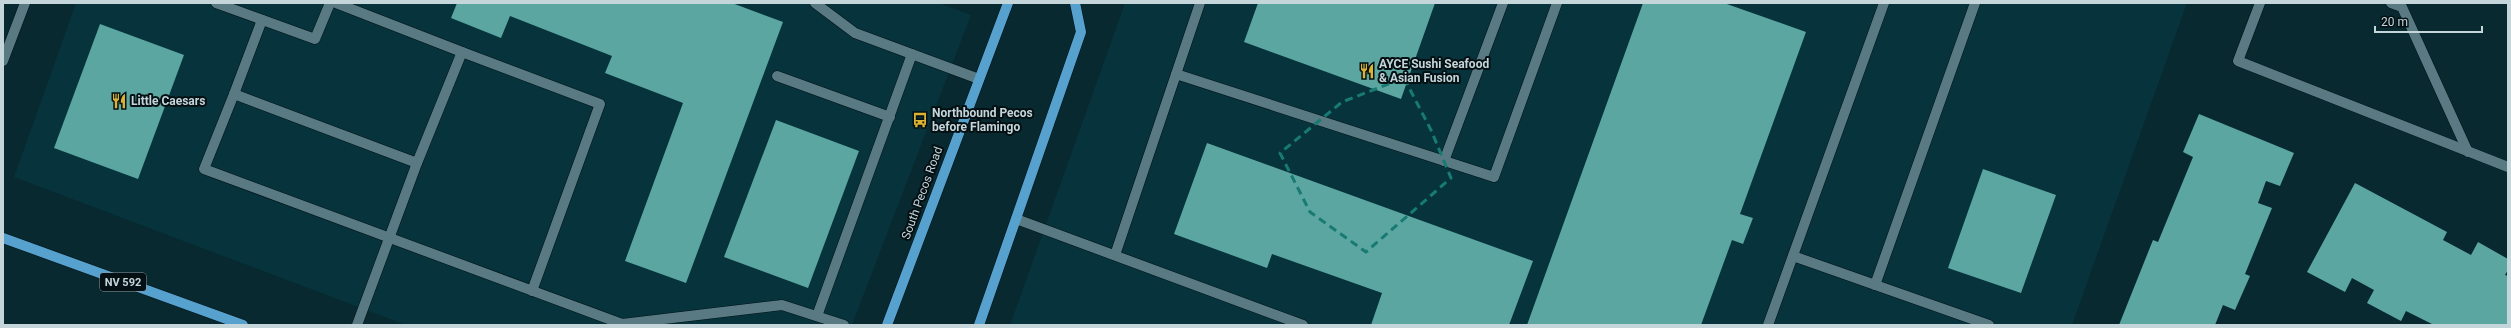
<svg xmlns="http://www.w3.org/2000/svg" width="2511" height="328" viewBox="0 0 2511 328" font-family="Roboto,sans-serif">
<style>
.built{fill:#06333c}
.building{fill:#5ca6a1}
.lines{fill:none;stroke-linecap:round;stroke-linejoin:round}
.service-casing{stroke:#001116;stroke-width:11}
.primary-casing{stroke:#001116;stroke-width:11}
.service{stroke:#5a7a83;stroke-width:10}
.primary{stroke:#56a1cd;stroke-width:10}
.marked{fill:none;stroke:#187b73;stroke-width:3;stroke-dasharray:8 5;stroke-linejoin:round}
.labels{text-anchor:middle;stroke-width:4;stroke-linejoin:round;paint-order:stroke}
.shield{fill:#041013;stroke:#8b9b9f;stroke-width:1}
.shield-label{font-size:11px;font-weight:bold;fill:#c5d6db}
.poi-label{font-size:12px;font-weight:bold;fill:#c5d6db;stroke:#041013;text-anchor:start}
.street-label{font-size:12px;fill:#c5d6db;stroke:#041013}
</style>
<rect width="100%" height="100%" fill="#082930"/>
<g class="built">
<path d="M76,3H939L971,15L852,325H406L14,177Z"/>
<path d="M1125,3H2187L2072,325H1010Z"/>
</g>
<g class="building">
<path d="M457,3H732L783,22L686,283L625,261L683,103L605,73L612,56L510,16L501,38L451,18Z"/>
<path d="M1258,3H1435L1401,99L1244,42Z"/>
<path d="M1643,3H1724L1806,32L1740,214L1753,218L1743,244L1732,240L1701,325H1527Z"/>
<path d="M100,24L184,55L138,179L54,148Z"/>
<path d="M2199,114L2294,153L2280,186L2266,181L2258,203L2272,208L2245,274L2250,276L2235,310L2223,305L2215,325H2119L2153,240L2158,242L2193,157L2183,152Z"/>
<path d="M776,120L859,151L808,288L724,257Z"/>
<path d="M1207,143L1533,261L1509,325H1371L1382,293L1272,254L1267,268L1174,234Z"/>
<path d="M1983,169L2056,195L2021,293L1948,268Z"/>
<path d="M2355,183L2447,232L2443,240L2471,255L2478,242L2508,259V270L2505,275L2508,276V325H2434L2406,311L2401,321L2367,303L2374,290L2352,278L2345,292L2307,272Z"/>
</g>
<g class="lines">
<g class="service-casing">
<g id="service">
<path d="M216,3L315,39L330,3"/>
<path d="M336,3L462,52"/>
<path d="M815,3L855,33L979,79"/>
<path d="M2260,3L2238,61L2508,167"/>
<path d="M2391,3L2402,7L2468,152"/>
<path d="M3,61L25,3"/>
<path d="M1176,74L1494,177L1557,3"/>
<path d="M777,76L890,117"/>
<path d="M234,94L262,20"/>
<path d="M1444,161L1503,3"/>
<path d="M417,163L234,94L204,169L622,324L782,305L844,325"/>
<path d="M1016,219L1303,325"/>
<path d="M1115,255L1200,3"/>
<path d="M1793,256L1989,325"/>
<path d="M1875,285L1975,3"/>
<path d="M817,316L912,54"/>
<path d="M357,325L417,163L462,52L600,104L532,291"/>
<path d="M1768,325L1884,3"/>
</g>
</g>
<g class="primary-casing">
<g id="primary">
<path d="M3,238L243,325"/>
<path d="M887,325L1008,3"/>
<path d="M979,325L1081,32L1075,3"/>
</g>
</g>
<use href="#service" class="service"/>
<use href="#primary" class="primary"/>
</g>
<path class="marked" d="M1404,78L1431,130L1451,178L1366,252L1310,212L1280,153L1342,102Z"/>
<defs>
<g id="restaurant-bare" transform="scale(1.2)"><path d="M-5-6h1v4h1v-4h1v4h1v-4h1v5L-1.5 .5V6h-2V.5L-5-1ZM5-6V6H3V1.5H1.5Q1.5-4 5-6Z" fill="#dcb233" stroke="#041013" stroke-width="2.5" paint-order="stroke"/></g>
<g id="bus-bare" transform="scale(1.2)"><path d="M-5-6H5V4H4V6H2V4H-2V6H-4V4H-5ZM-3.5-4V0h7V-4ZM-3.5 1.2v1.5H-2V1.2ZM2 1.2v1.5H3.5V1.2Z" fill="#dcb233" stroke="#041013" stroke-width="2.5" paint-order="stroke"/></g>
</defs>
<g fill-rule="evenodd">
<use href="#restaurant-bare" x="1367" y="71"/>
<use href="#restaurant-bare" x="119" y="101"/>
<use href="#bus-bare" x="920" y="120"/>
</g>
<g class="labels">
<rect class="shield" x="100" y="273" width="46" height="18" rx="3"/>
<g class="shield-label">
<text x="123" y="286">NV 592</text>
</g>
<g class="poi-label">
<text x="1379" y="68">AYCE Sushi Seafood<tspan x="1379" dy="14">&amp; Asian Fusion</tspan></text>
<text x="131" y="105">Little Caesars</text>
<text x="932" y="117">Northbound Pecos<tspan x="932" dy="14">before Flamingo</tspan></text>
</g>
<g class="street-label">
<text transform="translate(922 193) rotate(-70)" y="4">South Pecos Road</text>
</g>
</g>
<rect width="2511" height="328" fill="none" stroke="#c5d6db" stroke-width="8"/>
<path d="M2375 26v6h107v-6" fill="none" stroke="#c5d6db" stroke-width="2"/>
<text x="2381" y="26" font-size="12" fill="#c5d6db" stroke="#041013" stroke-width="3" paint-order="stroke">20 m</text>
</svg>
